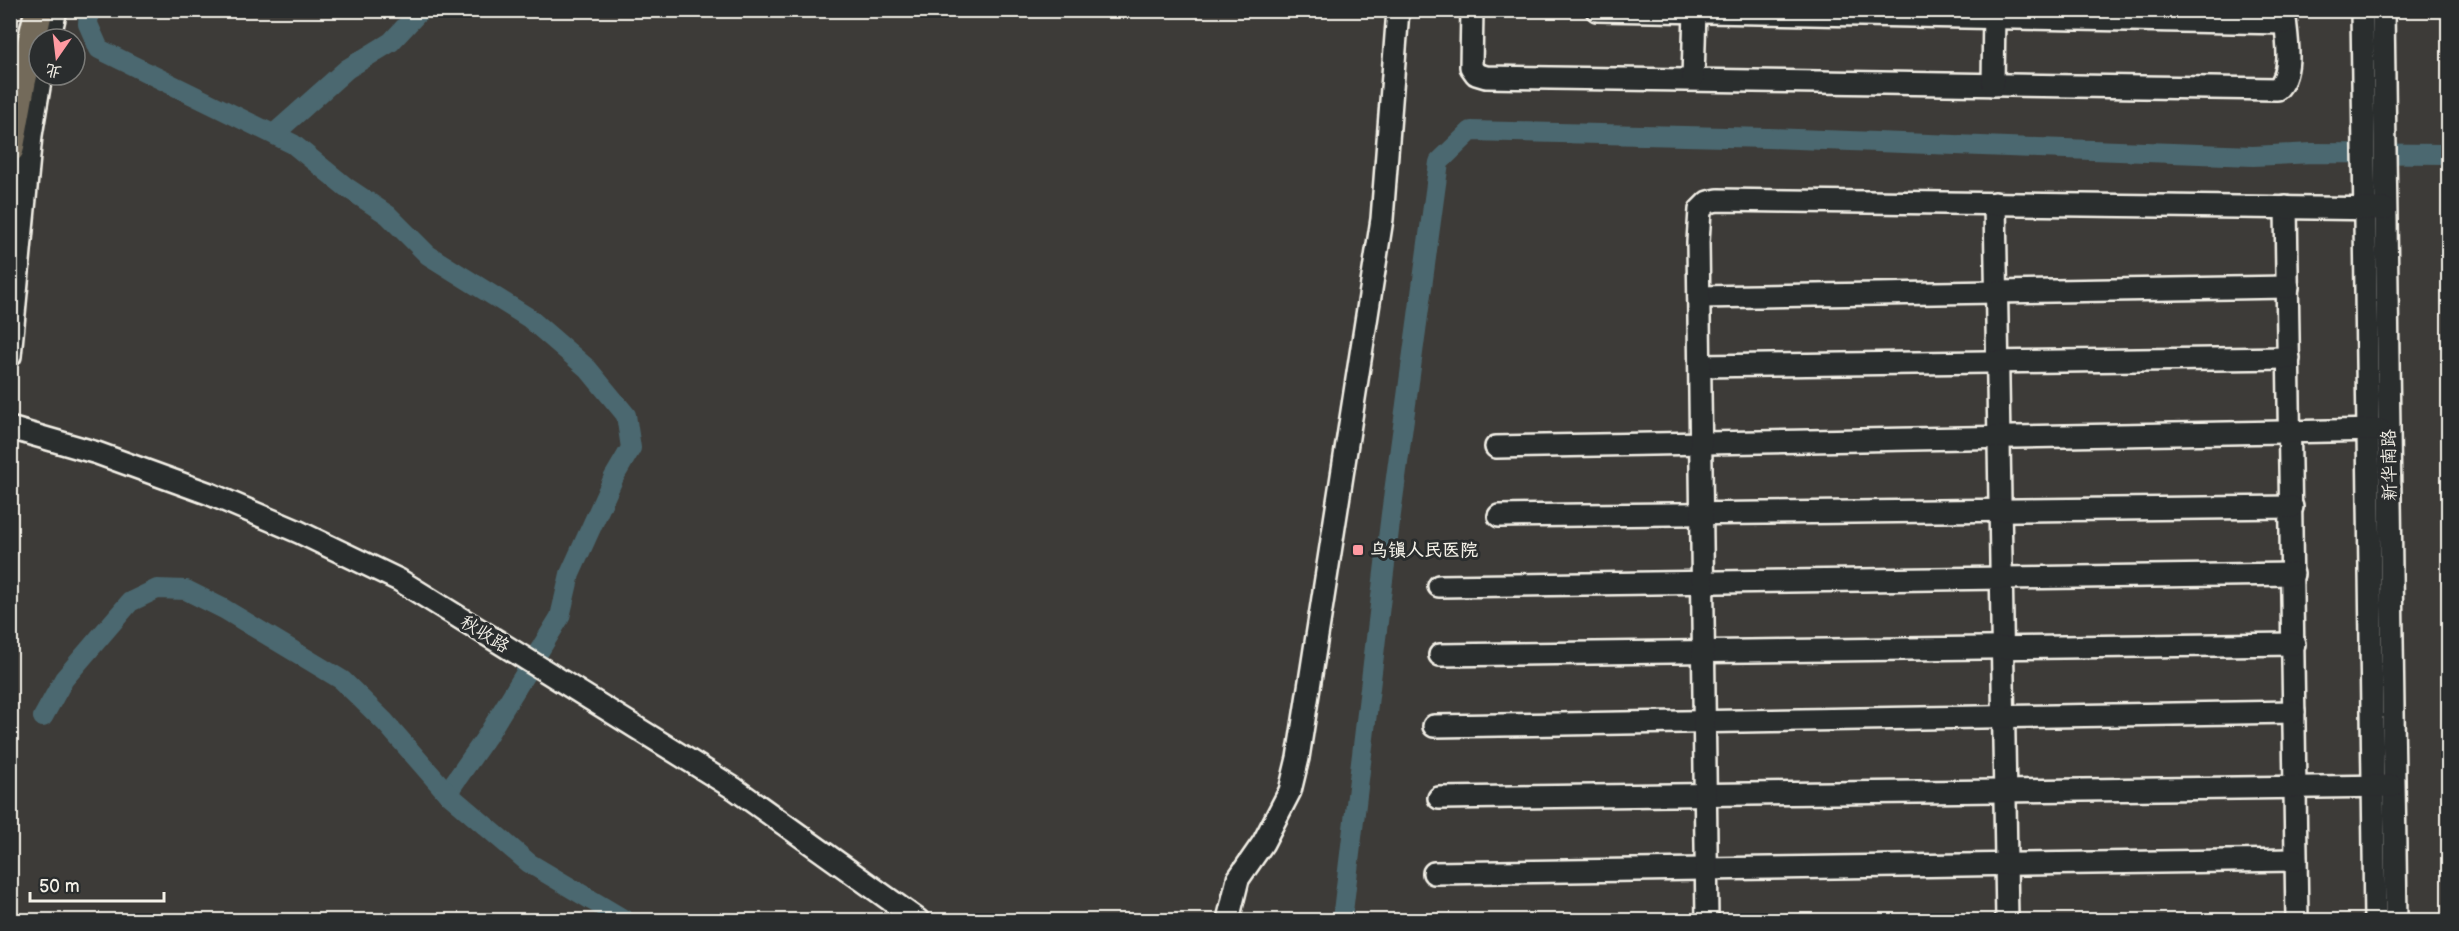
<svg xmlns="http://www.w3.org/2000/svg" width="2459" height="931" viewBox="0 0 2459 931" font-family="'Balsamiq Sans','LXGW WenKai TC',sans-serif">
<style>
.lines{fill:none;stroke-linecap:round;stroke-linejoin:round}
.canal{stroke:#4b686f;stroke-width:20}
.minor-casing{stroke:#f4f1e8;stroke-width:26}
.major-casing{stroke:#f4f1e8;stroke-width:32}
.minor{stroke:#2a2d2e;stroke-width:21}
.major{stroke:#736b5a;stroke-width:27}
.poi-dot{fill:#ff9aa2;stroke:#2a2d2e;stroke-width:2}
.labels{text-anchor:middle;stroke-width:6;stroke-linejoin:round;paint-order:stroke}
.street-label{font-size:18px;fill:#f4f1e8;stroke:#2a2d2e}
.poi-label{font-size:18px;font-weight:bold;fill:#f4f1e8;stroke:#2a2d2e;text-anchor:start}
</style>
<rect width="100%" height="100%" fill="#3d3b38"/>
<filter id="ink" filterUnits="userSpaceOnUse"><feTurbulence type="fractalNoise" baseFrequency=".0167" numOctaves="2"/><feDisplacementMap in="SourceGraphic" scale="12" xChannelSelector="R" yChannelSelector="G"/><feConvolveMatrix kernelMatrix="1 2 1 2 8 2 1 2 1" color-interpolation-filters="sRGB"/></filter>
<g filter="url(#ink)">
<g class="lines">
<g class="canal">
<path d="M89,10L88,24L99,49L293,144L346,187L388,215L428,255L529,318L588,369L626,415L631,448L614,477L570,574L560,617L487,736L447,793"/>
<path d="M274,134L347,69L391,42L419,12"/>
<path d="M43,717L64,679L130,602L157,589L186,590L224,609L342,680L385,722L447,793L529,863L625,920"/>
<path d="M1342,920L1391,514L1439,162L1471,131L1768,138L2253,156L2312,153L2448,154"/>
</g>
<g class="minor-casing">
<g id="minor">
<path d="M1472,10L1471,67L1476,74L1486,77L2277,89C2295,72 2286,34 2284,10"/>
<path d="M1597,10L2285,23"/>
<path d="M2362,10L2375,920"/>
<path d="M2383,10L2396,920"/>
<path d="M49,39L56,10"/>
<path d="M1693,79L1695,10"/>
<path d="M1993,85L1994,10"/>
<path d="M1995,203L2007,920"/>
<path d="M2286,207L2297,920"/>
<path d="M1699,297L2288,287"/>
<path d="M10,356L31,135L41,75"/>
<path d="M1700,366L2289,358"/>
<path d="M10,428L97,453L210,494L299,532L399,580L735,789L918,920"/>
<path d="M1496,447L2380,430"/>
<path d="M1499,516L2292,507"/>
<path d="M1439,586L2293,574"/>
<path d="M1440,655L2294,644"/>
<path d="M1434,726L2294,712"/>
<path d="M1439,798L2393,786"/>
<path d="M1434,873L2296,860"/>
<path d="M1228,920L1238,879L1263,843L1290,791L1298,758L1382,219L1398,10"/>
<path d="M1707,920L1698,242L1700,210L1708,202L1718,200L2385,209"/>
</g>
</g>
<g class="major-casing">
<path id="major" d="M10,149L22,82L39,10"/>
</g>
<use href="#minor" class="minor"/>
<use href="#major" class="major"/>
</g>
</g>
<rect class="poi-dot" x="1352" y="544" width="12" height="12" rx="3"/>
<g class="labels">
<g class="street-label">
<text transform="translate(2389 465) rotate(-91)" y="6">新华南路</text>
<text transform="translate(485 634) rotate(32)" y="6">秋收路</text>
</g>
<g class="poi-label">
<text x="1370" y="556">乌镇人民医院</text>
</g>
</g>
<rect width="2459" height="931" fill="none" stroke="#2a2d2e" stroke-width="36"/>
<rect x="18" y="18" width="2423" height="895" fill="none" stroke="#f4f1e8" stroke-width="2" filter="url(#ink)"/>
<g transform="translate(57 57) rotate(194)"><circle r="28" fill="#2a2d2e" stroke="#7b7b78" stroke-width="1.5"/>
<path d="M0-4.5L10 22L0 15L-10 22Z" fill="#ff9aa2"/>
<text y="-9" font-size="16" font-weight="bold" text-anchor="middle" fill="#f4f1e8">北</text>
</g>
<path d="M30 892v9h134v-9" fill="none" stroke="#f4f1e8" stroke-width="3"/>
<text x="39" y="892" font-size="18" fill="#f4f1e8" stroke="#2a2d2e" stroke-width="4.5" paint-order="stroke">50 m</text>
</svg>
